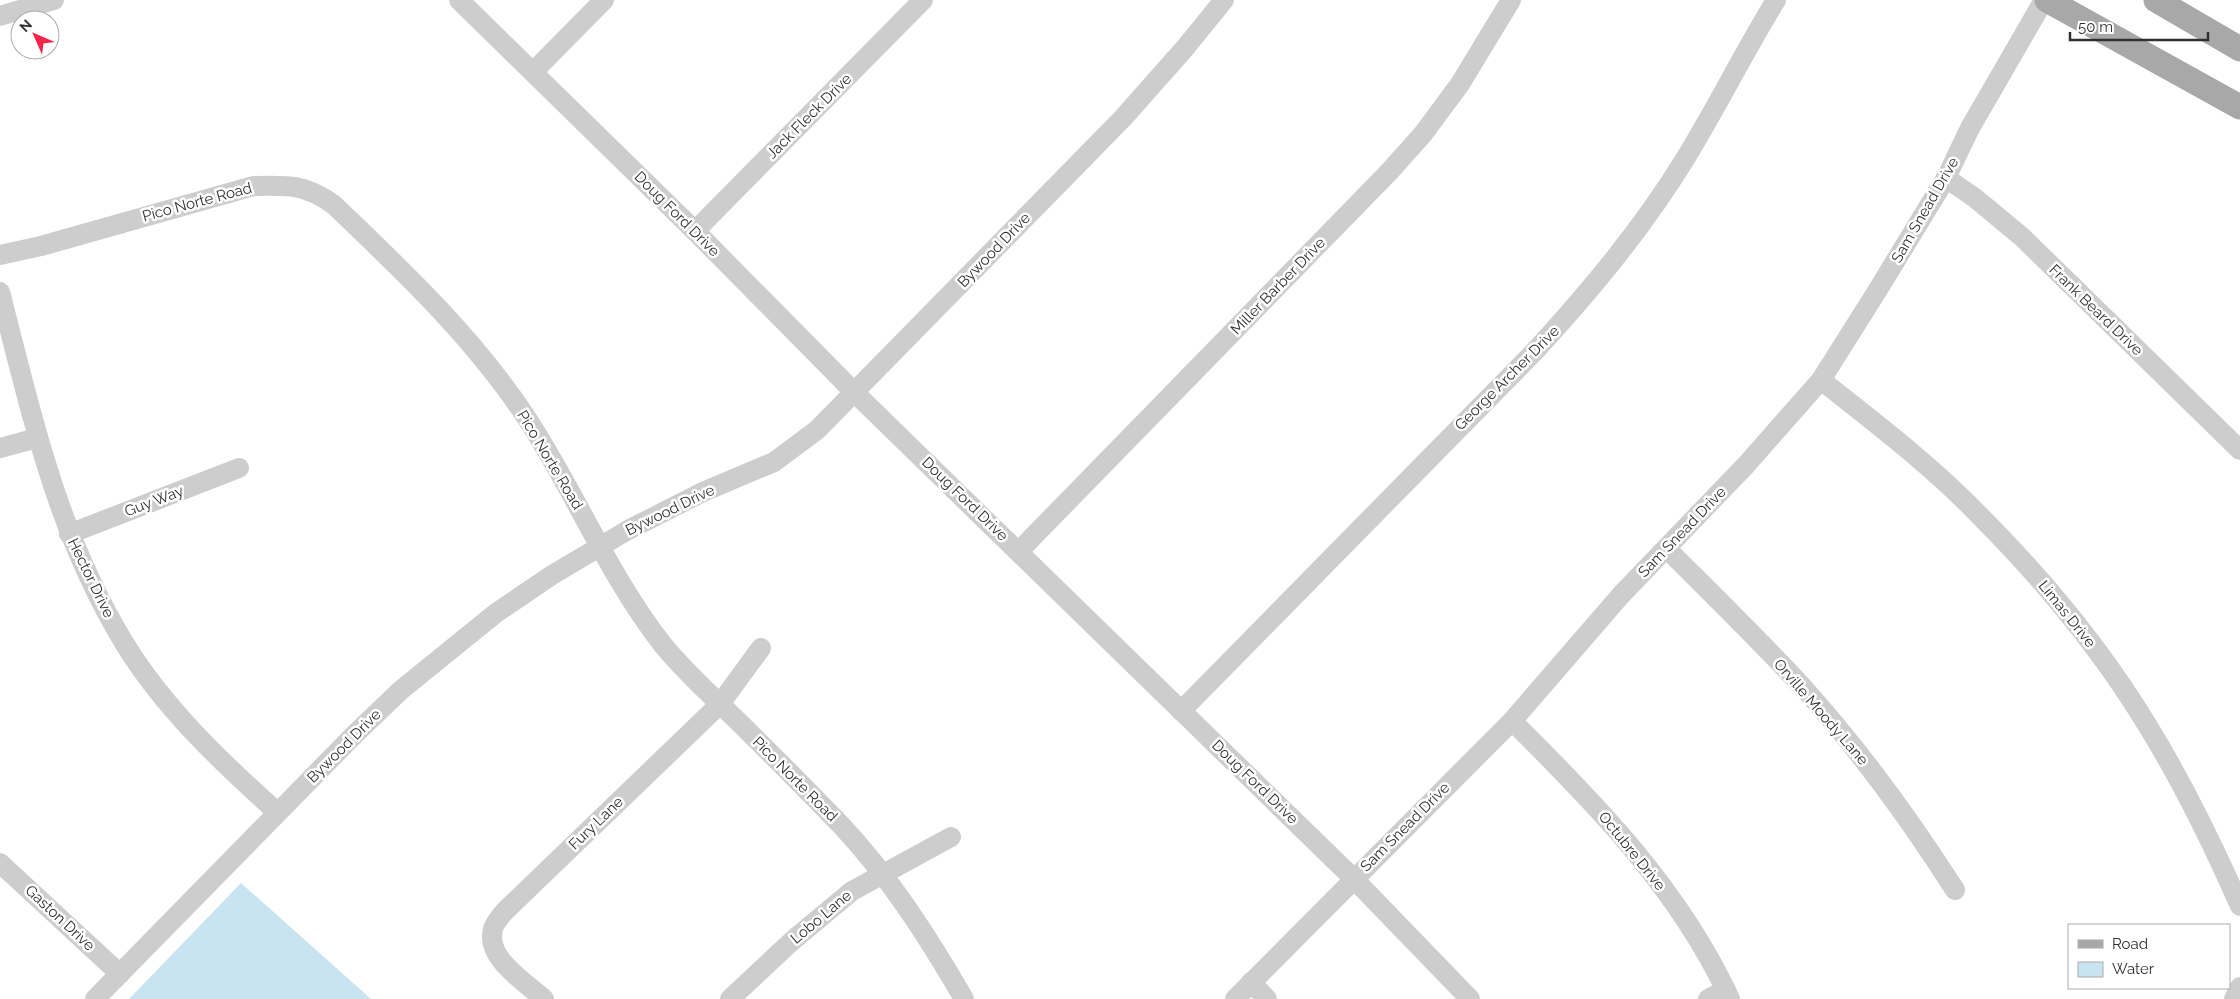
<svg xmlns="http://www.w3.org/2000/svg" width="2240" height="999" viewBox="0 0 2240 999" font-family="Raleway,sans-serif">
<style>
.water{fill:#c8e4f0}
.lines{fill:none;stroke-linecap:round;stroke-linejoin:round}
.minor{stroke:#cdcdcd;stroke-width:20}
.major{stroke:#a8a8a8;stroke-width:25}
.labels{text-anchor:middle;stroke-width:5;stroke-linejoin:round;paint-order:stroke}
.street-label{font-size:15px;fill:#303030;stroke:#fff}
</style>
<rect width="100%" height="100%" fill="#fff"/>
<path class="water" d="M241,883L371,999H129Z"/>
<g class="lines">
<g class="minor">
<path d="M459,0L695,231L855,393L1353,878L1470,999"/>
<path d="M0,16L54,0"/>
<path d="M533,72L604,0"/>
<path d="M1946,178L1975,198L2022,237L2240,450"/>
<path d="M695,231L923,0"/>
<path d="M0,255L41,246L254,186C287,185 306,184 334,205C403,271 473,337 526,417C575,491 608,575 663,645C681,667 700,685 720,704C761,743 801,784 840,824C889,876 928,937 964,999"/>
<path d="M0,292C32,415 56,530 123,641C162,706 221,762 277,812"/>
<path d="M1821,380C1875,423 1931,465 1979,515C2043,579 2102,650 2149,728C2184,785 2213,845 2240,906"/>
<path d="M0,448L37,438"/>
<path d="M69,534L239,468"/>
<path d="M1667,549C1712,594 1757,638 1800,684C1858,748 1909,818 1955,890"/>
<path d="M1019,551L1389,172L1423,134L1460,84L1511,0"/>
<path d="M1181,711L1535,351C1590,291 1642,229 1685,159C1717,107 1744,52 1776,0"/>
<path d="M1512,721C1596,804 1680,890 1730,999"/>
<path d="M0,863L120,974"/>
<path d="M1251,982L1267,999"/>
<path d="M95,999L354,735L401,690L496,613L552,575L628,530L703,492L774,462L817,430L1123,118L1185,48L1224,0"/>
<path d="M544,999C525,982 485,958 493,929C494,924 500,917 504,912L720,704L761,648"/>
<path d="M730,999L792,941L852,891L951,837"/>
<path d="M1235,999L1512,721L1621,595L1746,465L1821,380L1879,288L1946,178L1970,128L2044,0"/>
<path d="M1708,999L1726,990"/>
<path d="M2234,999L2240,987"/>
</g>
<g class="major">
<path d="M2047,0L2240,107"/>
<path d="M2156,0L2240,49"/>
</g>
</g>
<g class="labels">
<g class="street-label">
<text transform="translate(809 116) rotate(-45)" y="5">Jack Fleck Drive</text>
<text transform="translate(197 202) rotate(-15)" y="5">Pico Norte Road</text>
<text transform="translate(1925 210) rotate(-60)" y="5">Sam Snead Drive</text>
<text transform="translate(677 214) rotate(45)" y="5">Doug Ford Drive</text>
<text transform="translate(994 250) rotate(-46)" y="5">Bywood Drive</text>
<text transform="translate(1278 286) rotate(-46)" y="5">Miller Barber Drive</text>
<text transform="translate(2096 310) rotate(44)" y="5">Frank Beard Drive</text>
<text transform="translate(1507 378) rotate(-45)" y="5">George Archer Drive</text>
<text transform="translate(550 460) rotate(59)" y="5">Pico Norte Road</text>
<text transform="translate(965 499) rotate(44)" y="5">Doug Ford Drive</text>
<text transform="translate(154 501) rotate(-21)" y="5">Guy Way</text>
<text transform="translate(670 510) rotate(-26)" y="5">Bywood Drive</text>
<text transform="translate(1682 532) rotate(-46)" y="5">Sam Snead Drive</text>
<text transform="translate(91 578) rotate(64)" y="5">Hector Drive</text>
<text transform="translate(2067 614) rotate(51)" y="5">Limas Drive</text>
<text transform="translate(1821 712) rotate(49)" y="5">Orville Moody Lane</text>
<text transform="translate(344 746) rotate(-45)" y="5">Bywood Drive</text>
<text transform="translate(795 779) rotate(45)" y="5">Pico Norte Road</text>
<text transform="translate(1255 782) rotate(44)" y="5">Doug Ford Drive</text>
<text transform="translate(596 823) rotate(-44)" y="5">Fury Lane</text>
<text transform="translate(1405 827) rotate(-45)" y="5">Sam Snead Drive</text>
<text transform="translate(1632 851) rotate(51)" y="5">Octubre Drive</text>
<text transform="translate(821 917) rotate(-40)" y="5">Lobo Lane</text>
<text transform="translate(60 918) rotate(43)" y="5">Gaston Drive</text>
</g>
</g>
<rect x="2068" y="924" width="162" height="65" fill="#ffffff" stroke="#acacac"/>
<rect x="2078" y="940" width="25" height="8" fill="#a8a8a8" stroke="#acacac"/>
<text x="2112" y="949" font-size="15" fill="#303030">Road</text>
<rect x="2078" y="962" width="25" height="15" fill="#c8e4f0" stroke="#acacac"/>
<text x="2112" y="974" font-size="15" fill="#303030">Water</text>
<g transform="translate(35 35) rotate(315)"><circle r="24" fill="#ffffff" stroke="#acacac"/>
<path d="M0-4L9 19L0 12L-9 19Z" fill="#f62448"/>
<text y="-8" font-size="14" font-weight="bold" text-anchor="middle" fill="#303030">N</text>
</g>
<path d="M2070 32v8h138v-8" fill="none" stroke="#303030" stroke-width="2.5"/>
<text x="2078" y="32" font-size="15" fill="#303030" stroke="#ffffff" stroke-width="4" paint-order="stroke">50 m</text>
</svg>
